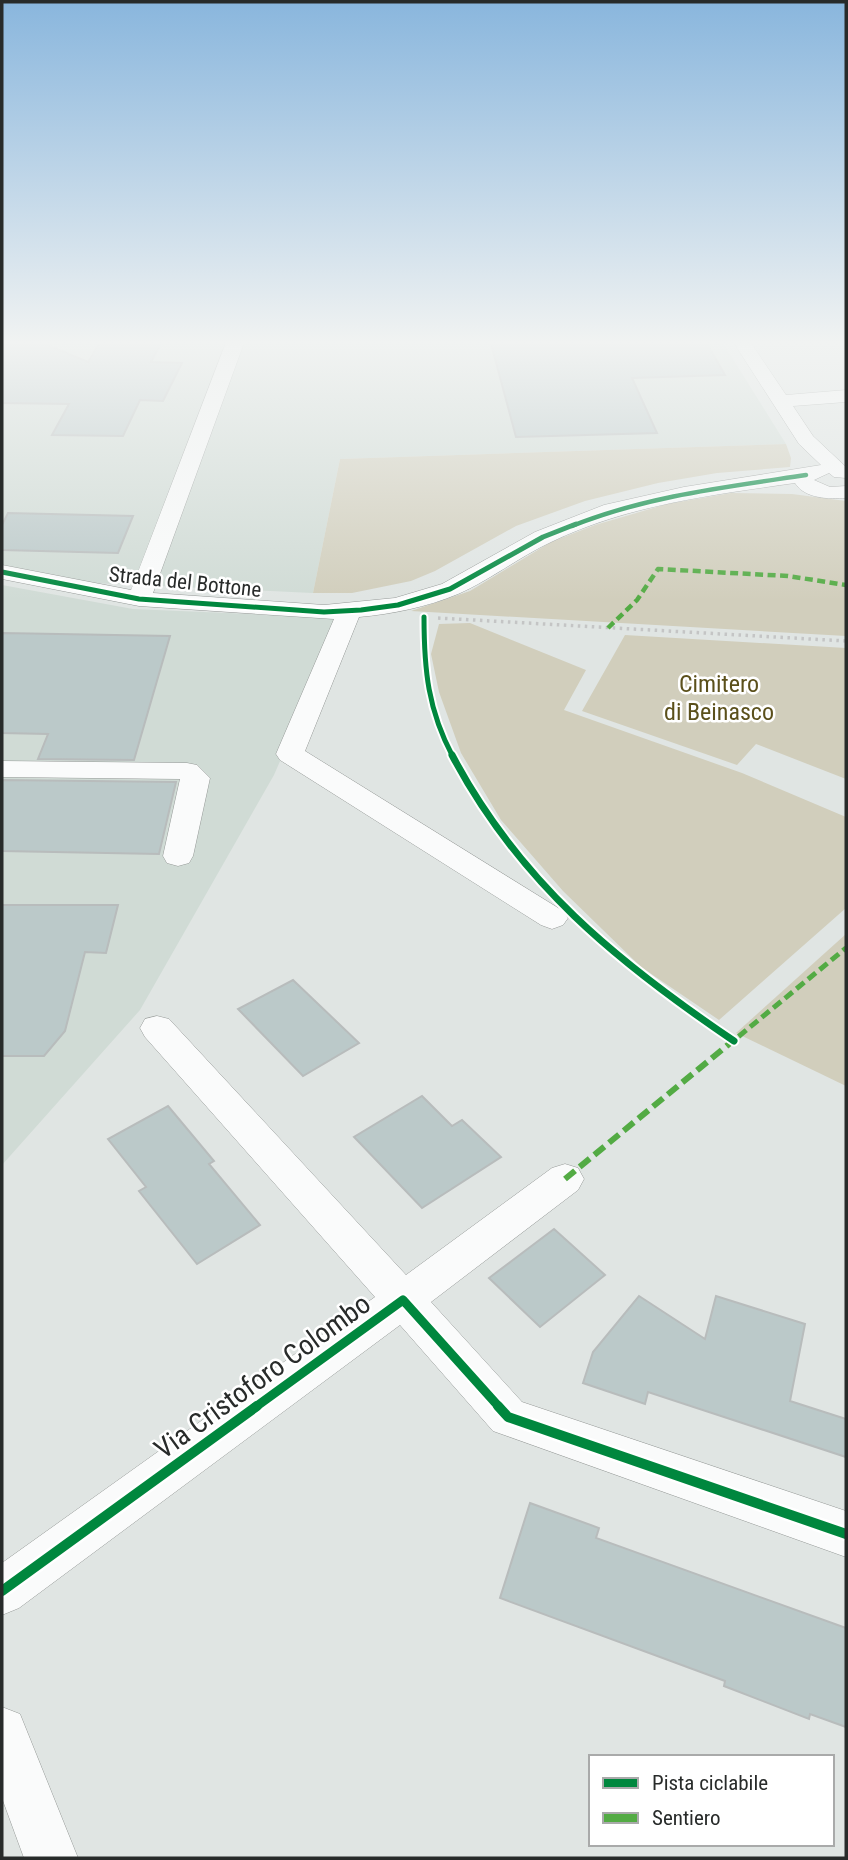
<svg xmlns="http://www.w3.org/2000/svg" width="848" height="1860" viewBox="0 0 848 1860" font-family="'Roboto Condensed',sans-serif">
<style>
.built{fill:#d0dbd5}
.green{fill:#d1cebc}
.building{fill:#bbc9c9;stroke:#b8bcbc;stroke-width:2}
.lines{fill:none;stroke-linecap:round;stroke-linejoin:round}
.minor-casing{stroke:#959997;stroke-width:1}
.path{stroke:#c4c5c5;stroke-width:3.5;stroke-dasharray:2.5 4.5;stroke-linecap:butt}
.minor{fill:#fafbfb;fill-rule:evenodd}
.quiet-far2{stroke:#53ab44;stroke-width:4.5;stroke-dasharray:8 4.5;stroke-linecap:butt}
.quiet-far1{stroke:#53ab44;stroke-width:5;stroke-dasharray:10 5;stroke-linecap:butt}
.quiet{stroke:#53ab44;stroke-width:6;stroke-dasharray:13 6;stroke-linecap:butt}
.cycleway-far4-casing{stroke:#fff;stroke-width:7}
.cycleway-far3-casing{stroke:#fff;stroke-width:9}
.cycleway-far2-casing{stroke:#fff;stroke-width:11}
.cycleway-far1-casing{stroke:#fff;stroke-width:13}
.cycleway-casing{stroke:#fff;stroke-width:15}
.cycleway-far4{stroke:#00873e;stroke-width:4.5}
.cycleway-far3{stroke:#00873e;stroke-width:5}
.cycleway-far2{stroke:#00873e;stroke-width:7}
.cycleway-far1{stroke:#00873e;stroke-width:9}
.cycleway{stroke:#00873e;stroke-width:10}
.labels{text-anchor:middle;stroke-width:5;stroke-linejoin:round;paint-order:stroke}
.far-street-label{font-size:21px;fill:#282b2a;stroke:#fff}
.park-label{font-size:24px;fill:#5b501b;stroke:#fff}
.near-street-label{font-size:28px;fill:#282b2a;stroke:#fff}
</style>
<rect width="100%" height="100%" fill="#e0e5e3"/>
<g class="built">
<path d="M2,340H721L786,444L340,459L313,593L93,583L2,566Z"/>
<path d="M2,585L133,609L342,618L274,775L140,1010L2,1165Z"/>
</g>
<g class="green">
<path d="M786,444L791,458L790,467L717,473L658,483L585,501L516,526L435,571L411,581L352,593H313L340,459Z"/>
<path d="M731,493L792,494L846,501V636L411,611L470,591L551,542L595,525L667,504Z"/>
<path d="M470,623L586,670L564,710L742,773L846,817V908L719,1020L641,967L563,891L501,820L461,753L439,692L431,654L439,624Z"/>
<path d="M625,635L846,648V779L756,744L737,765L582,711Z"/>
<path d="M846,934V1086L736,1033Z"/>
</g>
<g class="building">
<path d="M102,340H163L151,362L182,363L163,401L140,400L123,436L52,435L69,404L2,403V343L40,342L88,362Z"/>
<path d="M490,340H705L725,375L632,378L657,433L516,437Z"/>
<path d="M8,513L133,516L118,553L2,550V525Z"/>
<path d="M2,633L170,636L134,760L38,759L48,734L2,733Z"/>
<path d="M2,780L176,782L159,854L2,851Z"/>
<path d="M2,905H118L106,953L85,952L65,1031L44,1056H2Z"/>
<path d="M293,980L359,1043L303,1076L238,1009Z"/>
<path d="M422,1096L452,1126L462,1120L501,1157L422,1208L354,1137Z"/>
<path d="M168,1106L214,1161L209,1164L260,1225L197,1264L139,1191L146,1187L108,1139Z"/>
<path d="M554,1229L605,1275L540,1327L489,1278Z"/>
<path d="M639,1296L705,1339L716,1296L805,1324L790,1401L846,1419V1457L648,1392L645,1404L583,1383L593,1352Z"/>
<path d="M530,1503L599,1528L596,1538L846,1628V1727L810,1714L809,1719L724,1686L725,1681L500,1598Z"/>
</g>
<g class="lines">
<g class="minor-casing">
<g id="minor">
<path d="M227,340H245L153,593L324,605L395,598L442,584L535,532L604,505L684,487L821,465L799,444L732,340H749L786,395L846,390V402L793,406L813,436L846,467V478L834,477L829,473L814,480L830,487L846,486V498C829,499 805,499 795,483C711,495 628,505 551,542C519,557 490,580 458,594C427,607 392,614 359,617L305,751L563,911L568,918L563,925L552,929L541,925L280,760L276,754L334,619L139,606L2,579V565L131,590Z"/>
<path d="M2,761L187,763L197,765L210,778L193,856L189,863L178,866L167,863L163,856L180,779L2,777Z"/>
<path d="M157,1016L169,1019L406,1275L552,1168L565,1164L578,1168L584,1179L578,1190L431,1302L522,1402L846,1511V1557L493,1431L400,1325L19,1608L2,1615V1563L375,1297L145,1037L140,1028L145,1019Z"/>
<path d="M2,1707L20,1714L78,1858H24L2,1798Z"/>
</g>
</g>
<path class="path" d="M438,618L846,641"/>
<use href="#minor" class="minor"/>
<path class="quiet-far2" d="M608,628L637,600L658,569L788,576L846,585"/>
<path class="quiet-far1" d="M727,1046L846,948"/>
<path class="quiet" d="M565,1179L729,1044"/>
<g class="cycleway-far4-casing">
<path id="cycleway-far4" d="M572,526C647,496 726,487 806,475"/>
</g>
<g class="cycleway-far3-casing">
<g id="cycleway-far3">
<path d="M2,572L139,599L324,612L361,610L398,605L450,589L543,537L576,524"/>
<path d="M424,617C424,670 428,710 453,757"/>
</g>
</g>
<g class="cycleway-far2-casing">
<path id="cycleway-far2" d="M452,755C519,882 617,962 734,1041"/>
</g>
<g class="cycleway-far1-casing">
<path id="cycleway-far1" d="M254,1408L403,1300L500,1408"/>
</g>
<g class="cycleway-casing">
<g id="cycleway">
<path d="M498,1406L508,1417L846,1534"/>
<path d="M2,1591L257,1406"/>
</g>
</g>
<use href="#cycleway-far4" class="cycleway-far4"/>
<use href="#cycleway-far3" class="cycleway-far3"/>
<use href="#cycleway-far2" class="cycleway-far2"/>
<use href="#cycleway-far1" class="cycleway-far1"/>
<use href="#cycleway" class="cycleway"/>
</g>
<linearGradient id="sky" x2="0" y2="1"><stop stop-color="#89b6dd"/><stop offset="0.57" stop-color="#f1f3f2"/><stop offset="1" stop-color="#f1f3f2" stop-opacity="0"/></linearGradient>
<rect width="848" height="601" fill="url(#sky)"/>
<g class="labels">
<g class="far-street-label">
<text transform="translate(185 582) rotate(6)" y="7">Strada del Bottone</text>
</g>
<g class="park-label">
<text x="719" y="692">Cimitero<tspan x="719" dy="28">di Beinasco</tspan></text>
</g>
<g class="near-street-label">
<text transform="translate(262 1376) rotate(-36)" y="10">Via Cristoforo Colombo</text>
</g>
</g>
<rect width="848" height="1860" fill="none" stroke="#282b2a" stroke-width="7"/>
<rect x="589" y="1755" width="245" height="91" fill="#ffffff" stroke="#a9aaaa" stroke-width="2"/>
<rect x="603" y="1778" width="35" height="10" fill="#00873e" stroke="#a9aaaa" stroke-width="2"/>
<text x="652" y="1790" font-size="21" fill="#282b2a">Pista ciclabile</text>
<rect x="603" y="1813" width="35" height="10" fill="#53ab44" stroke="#a9aaaa" stroke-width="2"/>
<text x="652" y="1825" font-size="21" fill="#282b2a">Sentiero</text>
</svg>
